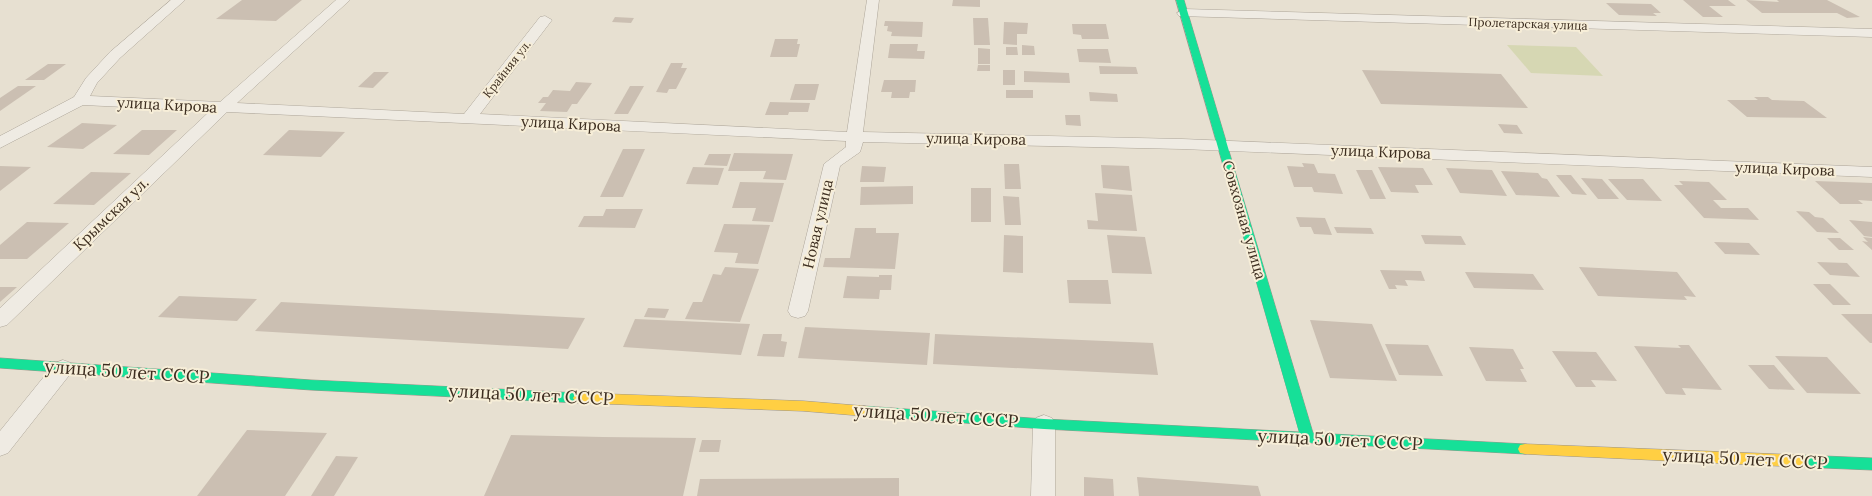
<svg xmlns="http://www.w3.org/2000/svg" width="1872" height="496" viewBox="0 0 1872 496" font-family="Lora,serif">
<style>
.green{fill:#d6d7b3}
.building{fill:#cbbfb2}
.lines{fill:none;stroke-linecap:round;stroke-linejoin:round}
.street-casing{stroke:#ada599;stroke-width:1}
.fast-casing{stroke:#9c958a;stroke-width:1}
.slow-casing{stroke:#9c958a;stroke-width:1}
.street{fill:#efebe3;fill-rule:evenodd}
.fast{fill:#16e098;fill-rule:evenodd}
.slow{fill:#ffcf43;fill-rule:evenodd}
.labels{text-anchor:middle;stroke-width:4;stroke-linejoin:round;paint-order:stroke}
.far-street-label{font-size:12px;fill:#3d2e20;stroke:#f7eed8}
.street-label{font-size:15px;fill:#3d2e20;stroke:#f7eed8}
.near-street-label{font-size:18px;fill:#3d2e20;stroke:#f7eed8}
</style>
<rect width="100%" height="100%" fill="#e7e0d1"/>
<path class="green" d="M1507,45L1576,47L1603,76L1531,73Z"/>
<g class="building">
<path d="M242,0H302L276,21L216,19Z"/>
<path d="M953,0H980V7L952,6Z"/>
<path d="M1683,0H1728L1736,6H1709L1723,17H1703Z"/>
<path d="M1746,0L1779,2L1777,0H1827L1860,17L1847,18L1837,13H1762Z"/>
<path d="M1606,3L1651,4L1661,13H1653L1657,16L1619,15Z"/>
<path d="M615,17L634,18L631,23L612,22Z"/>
<path d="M973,18H988L990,45H974Z"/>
<path d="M885,21L923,22L922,37L891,36L892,32L887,31L888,26H884Z"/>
<path d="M1004,22L1028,23L1027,34H1017V45L1003,44Z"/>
<path d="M1072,24H1106L1109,39H1082L1081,35L1073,34Z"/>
<path d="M775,39H798L797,44H800L797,57H770Z"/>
<path d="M890,44H918L917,51H925L924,59L888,58Z"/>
<path d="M1022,45L1034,46L1035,55H1022Z"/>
<path d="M1006,47H1017L1018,55H1006Z"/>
<path d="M978,48L990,49V64H978Z"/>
<path d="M1077,49H1108L1111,63L1079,62Z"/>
<path d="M671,63H683L681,68H687L676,89H669L667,93L656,92Z"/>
<path d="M48,64H66L44,80H25Z"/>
<path d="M978,65H990V71H977Z"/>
<path d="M1099,66L1136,67L1138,74H1100Z"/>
<rect x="1003" y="70" width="12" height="15"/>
<path d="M1362,70L1501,74L1528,108L1381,104Z"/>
<path d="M1024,71L1069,73L1070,83L1024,82Z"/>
<path d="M374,72H389L373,88L358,87Z"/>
<path d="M884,80H916L915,92H910L909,98H891L892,92H881Z"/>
<path d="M576,82L592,83L577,104H572L567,112L540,111L546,103H538L543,97H548L553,90L570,91Z"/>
<path d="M795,84H819L815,100H790Z"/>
<path d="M18,86H36L0,111V98Z"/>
<path d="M630,86H644L628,114H614Z"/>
<rect x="1006" y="90" width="27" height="8"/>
<path d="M1089,92L1117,94L1118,102L1090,101Z"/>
<path d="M1754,97H1768L1772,100L1804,101L1827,118L1747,117L1727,100H1758Z"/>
<path d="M770,102L810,103L808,112H789L788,115H765Z"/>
<path d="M1065,115H1080L1081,126L1066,125Z"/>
<path d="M82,123L117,125L83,149L47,147Z"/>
<path d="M1498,124L1517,125L1523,134L1504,133Z"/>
<path d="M142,130H177L149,155L113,154Z"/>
<path d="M289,130L345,132L321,157L263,155Z"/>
<path d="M623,149H645L623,197H600Z"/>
<path d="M734,153L793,154L786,180L763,179L766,171H728Z"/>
<path d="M709,154H731L727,166L704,165Z"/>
<path d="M1302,163L1314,164L1318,173L1335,174L1343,194L1314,192L1312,187H1294L1287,166L1304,167Z"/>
<path d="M1004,164H1019L1021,189H1005Z"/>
<path d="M1101,165L1129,166L1132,191L1103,188Z"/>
<path d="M0,166L31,167L0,191Z"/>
<path d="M862,166L886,167L884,182H860Z"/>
<path d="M693,167L724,168L718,185L686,184Z"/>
<path d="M1378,167L1423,168L1433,185H1415L1419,193L1391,192Z"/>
<path d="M1446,168L1492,170L1507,196L1460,193Z"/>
<path d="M1356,170H1372L1386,199H1370Z"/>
<path d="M1501,171L1538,173L1542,178L1547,179L1560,197L1516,195Z"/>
<path d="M91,172L131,173L94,205L53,204Z"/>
<path d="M1556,175H1571L1587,195L1572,194Z"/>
<path d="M1581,178L1602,179L1619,199H1598Z"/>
<path d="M1608,179H1643L1662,201L1627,200Z"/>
<path d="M1679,181L1709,182L1727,200H1713L1721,208H1748L1759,220L1704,218L1674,185H1683Z"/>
<path d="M1815,181L1872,183V201L1858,200L1863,204H1840Z"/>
<path d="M740,182L784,183L773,222L752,221L756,208H732Z"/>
<path d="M913,186V204L860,205L861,187Z"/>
<rect x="971" y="188" width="20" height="34"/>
<path d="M1095,193L1132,195L1137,231L1088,229L1087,220L1098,221Z"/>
<path d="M1003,196L1019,197L1021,225H1005Z"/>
<path d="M606,209H643L635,228L578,227L584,216H603Z"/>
<path d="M1796,211L1809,212L1815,217L1823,218L1839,233L1817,232Z"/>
<path d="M1296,217L1325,218L1332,235L1314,234L1311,227H1300Z"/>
<path d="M1849,220L1872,222V237L1864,236Z"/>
<path d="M27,222L69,223L27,259H0V245Z"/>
<path d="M724,224L770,225L758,264L735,263L738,253L714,252Z"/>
<path d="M1334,227L1371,228L1374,234L1337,233Z"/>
<path d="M855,228H876V233H899L895,269L823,267L825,258H850Z"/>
<path d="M1004,235L1023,236V273L1003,272Z"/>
<path d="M1107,235L1145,237L1152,274L1112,273Z"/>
<path d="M1421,235L1461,236L1466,245L1425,244Z"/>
<path d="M1863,237L1872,238V250L1862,241L1868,242Z"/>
<path d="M1827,238H1840L1854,250H1839Z"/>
<path d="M1714,242L1749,243L1760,255L1725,254Z"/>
<path d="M1817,262L1847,263L1860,277L1830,275Z"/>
<path d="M725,267L759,269L740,322L685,319L693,302H702L713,274L721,275Z"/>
<path d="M1579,267L1677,272L1696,297L1684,296L1687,300L1598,296Z"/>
<path d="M1380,270L1421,271L1425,281L1405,280L1408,286L1395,285L1397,289H1389Z"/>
<path d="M1465,272L1533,274L1544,290L1474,288Z"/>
<path d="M879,275H892L891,290H880L879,299L843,298L847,276L879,277Z"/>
<path d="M1067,280H1108L1111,304L1069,303Z"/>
<path d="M1813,284H1830L1851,305H1833Z"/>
<path d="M0,287H17L0,302Z"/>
<path d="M179,296L257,299L237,321L158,317Z"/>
<path d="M281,302L585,318L568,349L255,331Z"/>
<path d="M648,308L669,309L665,318L644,317Z"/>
<path d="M1841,314H1872V343H1870Z"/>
<path d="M635,319L750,324L741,355L623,347Z"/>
<path d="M1310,320L1372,324L1397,381L1330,378Z"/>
<path d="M805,327L930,333L927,365L798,358Z"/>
<path d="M763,334H782L781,341L787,342L784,357L757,356Z"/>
<path d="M935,334L1153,343L1158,375L933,364Z"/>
<path d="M1385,344L1428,345L1443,376L1399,375Z"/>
<path d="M1678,345H1689L1722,390L1682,388L1686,395L1666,394L1634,346L1681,348Z"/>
<path d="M1469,347L1513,349L1524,369H1520L1527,382L1486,381Z"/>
<path d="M1552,351L1596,352L1617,381L1591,380L1596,387H1576Z"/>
<path d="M1775,356L1827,357L1861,394L1807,393Z"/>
<path d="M1748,365H1774L1795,390L1769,389Z"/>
<path d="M247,430L327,433L285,496H197Z"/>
<path d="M511,435L603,437L696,438L683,496H484Z"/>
<path d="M702,440H721L719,452H699Z"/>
<path d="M336,456L358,457L334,496H311Z"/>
<path d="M1084,477L1113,479L1114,496H1084Z"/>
<path d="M1137,477L1258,486L1261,496H1139Z"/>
<path d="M899,478V496H697L700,479Z"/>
</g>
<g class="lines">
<g class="street-casing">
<g id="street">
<path d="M171,0H185L120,58L97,83L90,96L220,102L336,0H350L237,103L464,114L540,17L545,16L552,20L480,114L847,132L867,0H879L863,132L1182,139L1872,167V177L1182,149L863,142L860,152L840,166L808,311L805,316L798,318L791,316L788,311L824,164L846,147V141L227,112L7,325L0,327V308L210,111L83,105L0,148V136L74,97L86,78L110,52Z"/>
<path d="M1184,9L1872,29V37L1179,16L1177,13Z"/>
<path d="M63,360L71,363L74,368L71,373L8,453L0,456V431L55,363Z"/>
<path d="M1044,415L1052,418L1055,424V496H1031L1033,424L1036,418Z"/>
</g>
</g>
<g class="fast-casing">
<g id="fast">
<path d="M1176,0H1184L1313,433L1525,444L1530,445L1532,449L1530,453L1525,454L1044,429L859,415L857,411L859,407L864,406L1044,419L1299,432Z"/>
<path d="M0,358L311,380L580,393L585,395L587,398L585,401L580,403L311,390L0,368Z"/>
<path d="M1800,455L1872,458V470L1800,467L1795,465L1793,461L1795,457Z"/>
</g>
</g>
<g class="slow-casing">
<g id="slow">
<path d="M580,393L803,401L864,406L869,407L871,411L869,415L864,416L803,411L580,403L575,401L573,398L575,395Z"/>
<path d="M1525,444L1800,455L1805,457L1807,461L1805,465L1800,467L1525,454L1520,453L1518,449L1520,445Z"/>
</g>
</g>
<use href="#street" class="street"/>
<use href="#fast" class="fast"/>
<use href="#slow" class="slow"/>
</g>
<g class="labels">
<g class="far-street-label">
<text transform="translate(1528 24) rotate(2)" y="4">Пролетарская улица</text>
<text transform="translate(507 69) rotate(-52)" y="4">Крайняя ул.</text>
</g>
<g class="street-label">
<text transform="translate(167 105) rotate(3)" y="5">улица Кирова</text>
<text transform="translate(571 124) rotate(3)" y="5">улица Кирова</text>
<text transform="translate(976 139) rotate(1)" y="5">улица Кирова</text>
<text transform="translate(1381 152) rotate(2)" y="5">улица Кирова</text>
<text transform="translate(1785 169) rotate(2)" y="5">улица Кирова</text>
<text transform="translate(111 214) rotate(-44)" y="5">Крымская ул.</text>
<text transform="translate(1244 220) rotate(74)" y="5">Совхозная улица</text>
<text transform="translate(818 224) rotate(-77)" y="5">Новая улица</text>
</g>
<g class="near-street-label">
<text transform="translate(127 372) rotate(4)" y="6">улица 50 лет СССР</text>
<text transform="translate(531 395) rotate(3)" y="6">улица 50 лет СССР</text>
<text transform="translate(936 416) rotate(4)" y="6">улица 50 лет СССР</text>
<text transform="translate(1340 440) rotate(3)" y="6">улица 50 лет СССР</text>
<text transform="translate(1745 459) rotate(3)" y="6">улица 50 лет СССР</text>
</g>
</g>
</svg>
